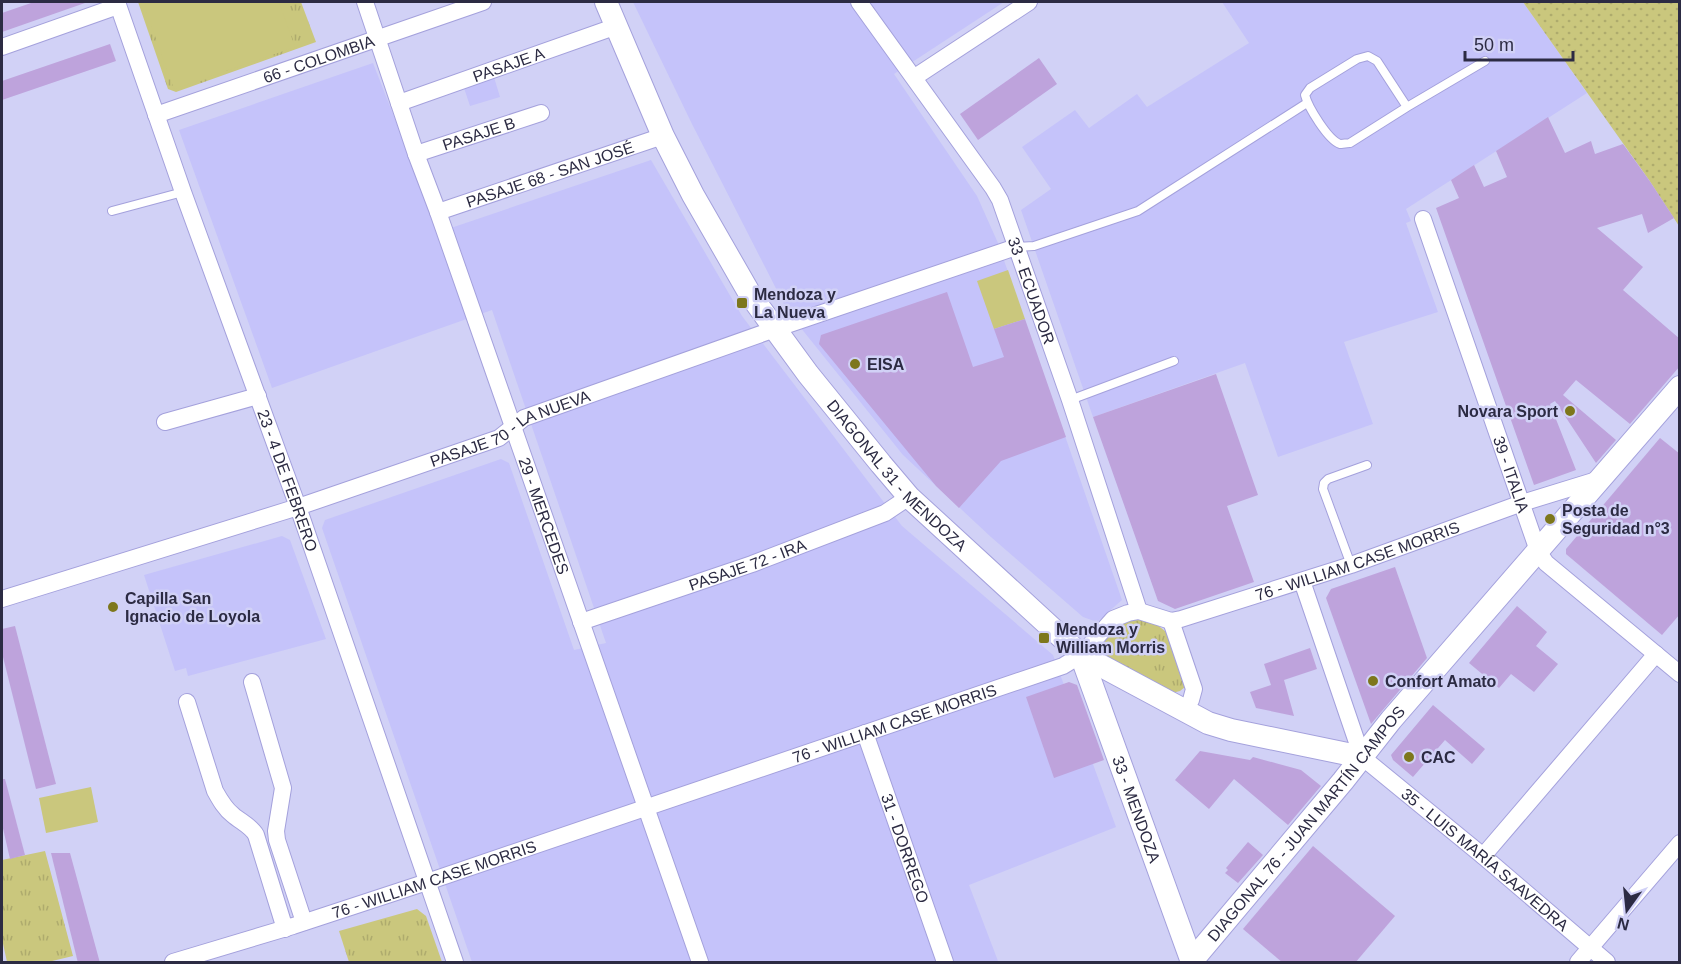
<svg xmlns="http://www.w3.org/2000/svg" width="1681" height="964" viewBox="0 0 1681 964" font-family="Helvetica,sans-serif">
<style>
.built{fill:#c5c3fa}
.grass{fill:url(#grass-dots)}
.park{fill:url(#park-tufts)}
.garden{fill:#cac77d}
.building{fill:#bea3dc}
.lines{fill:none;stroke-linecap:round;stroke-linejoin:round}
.lane-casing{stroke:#a4a1dc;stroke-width:10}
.street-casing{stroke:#a4a1dc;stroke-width:18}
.secondary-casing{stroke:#a4a1dc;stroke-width:24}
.lane{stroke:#fff;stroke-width:8}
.street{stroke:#fff;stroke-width:16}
.secondary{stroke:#fff;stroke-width:22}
.poi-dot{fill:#7d771c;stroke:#d1d1f6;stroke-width:2}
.labels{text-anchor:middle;stroke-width:5;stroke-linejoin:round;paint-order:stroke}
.street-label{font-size:16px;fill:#2c2b43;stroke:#d1d1f6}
.poi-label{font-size:16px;font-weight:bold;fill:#2c2b43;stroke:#d1d1f6;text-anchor:start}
</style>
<defs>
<pattern id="grass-dots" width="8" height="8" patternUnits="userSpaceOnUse" patternTransform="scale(1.5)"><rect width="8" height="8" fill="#cac77d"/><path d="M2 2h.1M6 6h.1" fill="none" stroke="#aeab6d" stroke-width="1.8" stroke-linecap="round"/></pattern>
<pattern id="park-tufts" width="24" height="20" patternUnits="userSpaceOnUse" patternTransform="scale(1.5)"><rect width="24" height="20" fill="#cac77d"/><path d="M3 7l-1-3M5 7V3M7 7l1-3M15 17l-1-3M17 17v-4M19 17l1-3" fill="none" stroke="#aeab6d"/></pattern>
</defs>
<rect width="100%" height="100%" fill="#d1d1f6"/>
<g class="built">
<path d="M633,2H1004L894,74L977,196L998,243L1122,600L1097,622L1083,617L991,537L903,455L788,312L692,124Z"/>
<path d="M1222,2H1523L1587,93L1406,209L1411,221L1406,223L1438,312L1344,342L1373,424L1278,457L1245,363L1093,417L1021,210L1051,189L1022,147L1075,110L1089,128L1137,94L1147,107L1249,43Z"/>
<path d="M373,63L439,232L651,160L742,316L902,526L1053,655L1116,827L969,885L998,961L994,962H472L322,528L325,520L501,459L509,463L574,650L606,643L492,310L272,388L179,130Z"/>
<path d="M493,74L500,97L470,106L463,85Z"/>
<path d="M282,536L290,540L326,639L188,676L186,668L175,671L144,575Z"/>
</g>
<path class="grass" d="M1523,2H1679V226L1649,180Z"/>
<g class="park">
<path d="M138,2H301L316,42L176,92L168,89Z"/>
<path d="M1136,619L1151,620L1170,635L1185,687L1180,691L1172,693L1106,656C1094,632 1118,625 1136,619Z"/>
<path d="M45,851L73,956L48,962H7L2,939V860Z"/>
<path d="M417,909L426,916L442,962H349L339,931Z"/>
</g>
<g class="garden">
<path d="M155,2H279L295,47L174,89L144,5Z"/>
<path d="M1008,270L1025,319L994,329L977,281Z"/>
<path d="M91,787L98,822L46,833L39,798Z"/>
</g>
<g class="building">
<path d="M34,2H85V3L2,32V13Z"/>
<path d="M110,44L116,61L2,100V81Z"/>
<path d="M1039,58L1057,84L978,140L960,114Z"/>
<path d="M1548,117L1565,153L1591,141L1595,154L1623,144L1649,180L1674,218L1648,233L1642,214L1597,228L1643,267L1623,290L1680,339V366L1630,424L1576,380L1563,395L1616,440L1596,463L1555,401L1550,404L1576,470L1534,485L1436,208L1459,198L1451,180L1474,165L1484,187L1507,177L1496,151Z"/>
<path d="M947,292L973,367L1004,357L994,329L1025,319L1066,437L1001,461L959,508L936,486L819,344L821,335Z"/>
<path d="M1216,374L1258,495L1227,506L1254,582L1175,609L1158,601L1093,417Z"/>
<path d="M1660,438L1680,454V614L1662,635L1566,554V549Z"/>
<path d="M1395,567L1427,658L1371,724L1326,598L1331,589Z"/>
<path d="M1517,606L1547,632L1536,646L1558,664L1534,692L1511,674L1499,688L1469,663Z"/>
<path d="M15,626L56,784L36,789L2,653V629Z"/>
<path d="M1310,648L1317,669L1284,680L1294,716L1256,708L1250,692L1271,685L1264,664Z"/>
<path d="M1069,682L1077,685L1104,760L1054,778L1026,697Z"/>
<path d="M1433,705L1485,749L1472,764L1445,740L1413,777L1393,760L1391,755Z"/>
<path d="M1200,751L1250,760L1253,757L1301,770L1321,786L1288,825L1234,779L1209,809L1175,780Z"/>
<path d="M2,779H5L25,855L10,859L2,824Z"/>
<path d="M1248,842L1263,855L1238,883L1225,873L1228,870L1226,868Z"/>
<path d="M1313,846L1395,916L1355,963H1283L1243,929Z"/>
<path d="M51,853H70L100,963H78Z"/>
</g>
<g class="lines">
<g class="lane-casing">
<g id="lane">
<path d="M1407,107L1377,61L1368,56L1357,59L1310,88L1305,95C1308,107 1328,140 1340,144C1341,144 1349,143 1350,143L1407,107L1485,61"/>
<path d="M112,211L183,192"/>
<path d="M1016,247L1034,246L1138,211L1307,103"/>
<path d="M1070,400L1174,361"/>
<path d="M1351,565L1323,489L1324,483L1328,479L1367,465"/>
</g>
</g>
<g class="street-casing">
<g id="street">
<path id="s1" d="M117,2L183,192L298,507L455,962"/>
<path id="s2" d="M365,2L416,154L438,212L700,962"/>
<path id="s3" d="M859,2L993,188L1000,200L1070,400L1139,611"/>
<path d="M2,47L118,6"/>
<path d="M915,77L1029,2"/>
<path id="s4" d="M399,103L617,26"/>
<path id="s5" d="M156,115L483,2"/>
<path id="s6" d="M416,154L541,113"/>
<path id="s7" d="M438,212L663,136"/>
<path id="s8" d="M1423,219L1538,551L1546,563L1680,674"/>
<path d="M165,422L258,396"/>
<path id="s9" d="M1302,581L1362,757L1483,856L1607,962"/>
<path id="s10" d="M2,599L298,507L499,438L524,418L775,329L1016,247"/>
<path d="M1171,621L1194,689L1191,700L1185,711"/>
<path id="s11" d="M581,622L752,564L885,513L909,497"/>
<path d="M252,682L283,788L276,831L277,840L304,922"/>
<path d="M187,702L215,791C220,800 225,809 233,815C241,822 251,826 256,835L285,929"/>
<path id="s12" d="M865,733L945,962"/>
<path d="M1483,856L1656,654"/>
<path id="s13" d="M173,962L293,926L427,882L1063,666L1081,655L1113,619L1128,613L1139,611L1171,621L1181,619L1351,565L1522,503L1600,479"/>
<path d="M1578,962L1680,843"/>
</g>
</g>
<g class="secondary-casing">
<g id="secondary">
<path id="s14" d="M606,2L663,136L693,195L751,296L808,374L881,464L909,497L1081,655L1208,723L1231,730L1362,757"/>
<path id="s15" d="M1081,655L1192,962"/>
<path id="s16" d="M1191,962L1343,781L1391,720L1680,387"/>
</g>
</g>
<use href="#lane" class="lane"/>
<use href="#street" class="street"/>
<use href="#secondary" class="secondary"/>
</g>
<g class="poi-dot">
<rect x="736" y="297" width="12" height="12" rx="3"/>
<circle cx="855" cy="364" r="6"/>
<circle cx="1570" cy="411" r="6"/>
<circle cx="1550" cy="519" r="6"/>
<circle cx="113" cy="607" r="6"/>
<rect x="1038" y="632" width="12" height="12" rx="3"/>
<circle cx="1373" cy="681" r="6"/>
<circle cx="1409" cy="757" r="6"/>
</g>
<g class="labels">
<g class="street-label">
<text dy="6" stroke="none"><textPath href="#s5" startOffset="172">66 - COLOMBIA</textPath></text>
<text dy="6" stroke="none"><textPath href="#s4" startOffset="116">PASAJE A</textPath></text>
<text dy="6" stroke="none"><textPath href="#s6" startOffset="66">PASAJE B</textPath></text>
<text dy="6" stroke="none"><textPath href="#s7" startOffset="118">PASAJE 68 - SAN JOSÉ</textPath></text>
<text dy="6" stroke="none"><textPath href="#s3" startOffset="339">33 - ECUADOR</textPath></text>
<text dy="6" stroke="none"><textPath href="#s10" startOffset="537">PASAJE 70 - LA NUEVA</textPath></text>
<text dy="6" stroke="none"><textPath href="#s14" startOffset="560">DIAGONAL 31 - MENDOZA</textPath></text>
<text dy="6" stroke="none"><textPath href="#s8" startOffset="270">39 - ITALIA</textPath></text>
<text dy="6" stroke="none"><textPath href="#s1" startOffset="508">23 - 4 DE FEBRERO</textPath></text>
<text dy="6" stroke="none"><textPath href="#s2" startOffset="544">29 - MERCEDES</textPath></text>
<text dy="6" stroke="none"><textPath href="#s13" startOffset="1264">76 - WILLIAM CASE MORRIS</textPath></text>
<text dy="6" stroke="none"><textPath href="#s11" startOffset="176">PASAJE 72 - IRA</textPath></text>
<text dy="6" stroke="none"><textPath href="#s13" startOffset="760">76 - WILLIAM CASE MORRIS</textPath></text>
<text dy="6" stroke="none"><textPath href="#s15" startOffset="164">33 - MENDOZA</textPath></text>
<text dy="6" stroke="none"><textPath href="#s16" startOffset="180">DIAGONAL 76 - JUAN MARTÍN CAMPOS</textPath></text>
<text dy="6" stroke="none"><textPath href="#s12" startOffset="122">31 - DORREGO</textPath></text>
<text dy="6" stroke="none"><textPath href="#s9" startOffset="346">35 - LUIS MARÍA SAAVEDRA</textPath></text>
<text dy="6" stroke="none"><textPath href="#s13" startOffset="274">76 - WILLIAM CASE MORRIS</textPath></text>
</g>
<g class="poi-label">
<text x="754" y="300">Mendoza y<tspan x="754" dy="18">La Nueva</tspan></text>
<text x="867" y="370">EISA</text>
<text x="1558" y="417" text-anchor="end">Novara Sport</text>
<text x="1562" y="516">Posta de<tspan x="1562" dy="18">Seguridad n°3</tspan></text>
<text x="125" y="604">Capilla San<tspan x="125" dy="18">Ignacio de Loyola</tspan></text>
<text x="1056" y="635">Mendoza y<tspan x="1056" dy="18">William Morris</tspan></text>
<text x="1385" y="687">Confort Amato</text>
<text x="1421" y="763">CAC</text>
</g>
</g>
<rect width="1681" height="964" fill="none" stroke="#2c2b43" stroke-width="6"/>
<g transform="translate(1627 910) rotate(195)" stroke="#d1d1f6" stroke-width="4.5" paint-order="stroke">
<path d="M0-4.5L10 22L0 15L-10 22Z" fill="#2c2b43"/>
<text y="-9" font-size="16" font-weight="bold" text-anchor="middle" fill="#2c2b43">N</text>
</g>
<path d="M1465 51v9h108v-9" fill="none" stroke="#2c2b43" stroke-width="3"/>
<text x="1474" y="51" font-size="18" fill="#2c2b43" stroke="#d1d1f6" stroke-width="4.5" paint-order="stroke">50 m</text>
</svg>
